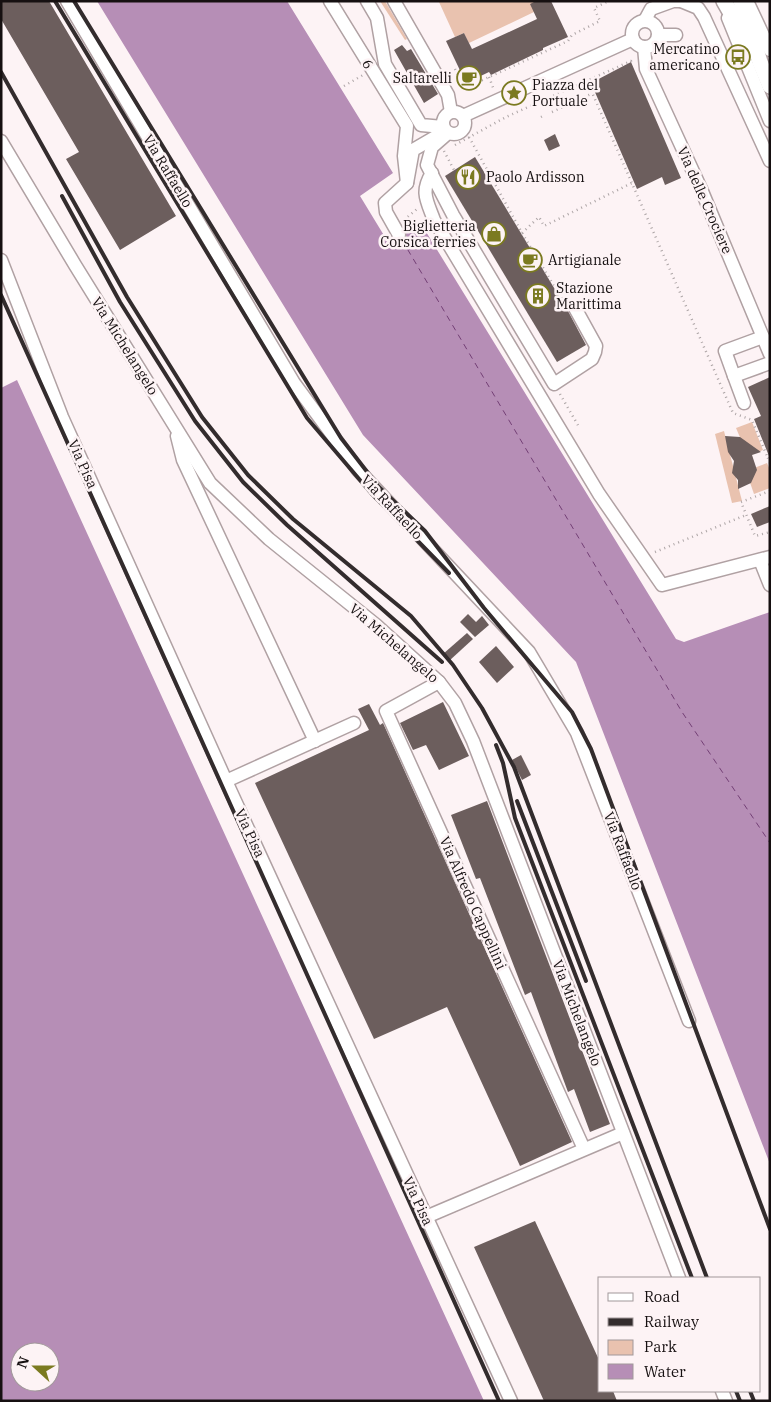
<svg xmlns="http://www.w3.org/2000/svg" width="771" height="1402" viewBox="0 0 771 1402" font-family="'IBM Plex Serif',serif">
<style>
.green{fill:#e9c2af}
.water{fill:#b68eb6;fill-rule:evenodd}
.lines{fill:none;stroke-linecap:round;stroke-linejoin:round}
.ferry{stroke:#733f75;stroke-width:1;stroke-dasharray:6 5;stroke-linecap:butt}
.building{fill:#6c5e5d}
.minor-casing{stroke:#b0a1a3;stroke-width:15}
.major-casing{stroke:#b0a1a3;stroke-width:18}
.path{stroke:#aea6a7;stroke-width:2.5;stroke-dasharray:1 4;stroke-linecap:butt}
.minor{stroke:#fff;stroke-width:12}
.major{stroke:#fff;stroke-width:15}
.rail{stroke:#332c2d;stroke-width:4}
.labels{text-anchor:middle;stroke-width:5;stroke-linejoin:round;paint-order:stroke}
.poi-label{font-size:14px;fill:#161011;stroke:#fdf3f5;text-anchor:start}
.street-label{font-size:14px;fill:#161011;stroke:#fdf3f5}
</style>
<rect width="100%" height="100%" fill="#fdf3f5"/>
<g class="green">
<path d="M380,1H385L407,39L405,40Z"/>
<path d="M441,1H536L534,12L469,43L464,33L455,37L439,2Z"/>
<path d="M752,422L763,450L748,456L736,428Z"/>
<path d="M724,431L742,501L732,503L715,434Z"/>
<path d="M767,463L770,470V488L754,494L746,471Z"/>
</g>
<g class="water">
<path d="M97,1H287L393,173L360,196L388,242L420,222L676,639L684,642L770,612V1164L576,662L363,435Z"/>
<path d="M17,380L38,426L484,1401H1V388ZM20,1352H50V1382H20Z"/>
</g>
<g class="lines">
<path class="ferry" d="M402,240L682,712L770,843"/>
</g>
<g class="building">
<path d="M1,1H49L176,216L120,250L66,159L79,152L1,19Z"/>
<path d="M536,1H551L568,37L543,48V50L491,75L489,72L466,83L446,41L464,33L472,49L537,19L530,4Z"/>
<path d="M402,45L407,51L411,49L438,94L424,103L394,50Z"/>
<path d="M631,62L681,178L665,185L662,177L637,189L591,83Z"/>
<path d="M555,134L560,146L549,151L544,140Z"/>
<path d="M475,157L568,311L586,345L557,362L445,176Z"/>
<path d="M770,377V456H769L754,419L761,416L748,387Z"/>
<path d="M725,436L740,437L761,452L752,455L757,470L751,483L738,489V480L732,473L734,461L728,452Z"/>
<path d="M770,506V522L757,527L751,514Z"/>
<path d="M468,614L476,622L482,616L489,625L475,637L460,622Z"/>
<path d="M467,633L473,639L449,661L443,654Z"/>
<path d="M496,646L514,667L497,683L479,662Z"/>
<path d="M443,702L469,756L439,770L426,745L413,750L400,723Z"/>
<path d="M369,704L380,725L383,723L572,1142L520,1166L447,1007L374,1039L255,783L369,730L358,709Z"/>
<path d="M521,755L531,775L522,780L512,760Z"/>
<path d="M487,801L610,1124L590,1132L574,1089L568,1092L531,992L525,995L480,878L476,879L451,815Z"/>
<path d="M535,1221L600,1362V1391H613L617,1401H544L474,1247Z"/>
</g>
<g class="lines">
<g class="minor-casing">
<g id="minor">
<path d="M67,1L294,383L358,470L529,652L577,733L689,1021"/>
<path d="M330,1L407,126L404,156L407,183"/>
<path d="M367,1L377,18L385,64L421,125L443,127"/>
<path d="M394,1L448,95L451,112"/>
<path d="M681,1L698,8L704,17L770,161"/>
<path d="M747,1L770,50"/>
<path d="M728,18L770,121"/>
<path d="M645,20L651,9L673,1H679"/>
<circle cx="645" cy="34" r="13"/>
<path d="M658,35H676"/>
<path d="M644,47L646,69L701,189L770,354"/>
<circle cx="454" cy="123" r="11"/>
<path d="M463,116L633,39"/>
<path d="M448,133L432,147L427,165L453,215L554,384L592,359L595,352L596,346L575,308"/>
<path d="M1,141L75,265L210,483L269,539L376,625L439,682L455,703L473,741L679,1278"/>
<path d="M432,173C420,192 427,201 434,220L599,494L662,585L770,557"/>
<path d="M399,235L386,212L385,203L407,183L413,150L437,136"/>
<path d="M1,260L62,417L231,792L511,1401"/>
<path d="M763,337L725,351L734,376L770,363"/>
<path d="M734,376L744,403"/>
<path d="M177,436L183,460L315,741"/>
<path d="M760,560L770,585"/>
<path d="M439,682L386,711L584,1149"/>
<path d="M226,781L354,723"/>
<path d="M426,1217L623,1133"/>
<path d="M722,1391L726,1401"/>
</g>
</g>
<g class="major-casing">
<g id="major">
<path d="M724,1L747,41"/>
<path d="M741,1L760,62L770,86"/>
</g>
</g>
<g class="path">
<path d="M455,69L465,88L568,41L572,35L600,21L594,8L609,1"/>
<path d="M489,77L494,90"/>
<path d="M587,81L733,413L752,420L767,456"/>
<path d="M344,86L363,75"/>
<path d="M552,112L591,94"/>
<path d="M541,117L545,115"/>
<path d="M469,137L522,233L565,304"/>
<path d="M455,145L506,117L631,61L633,65"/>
<path d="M444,151L454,170"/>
<path d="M404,220L417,209"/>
<path d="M522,233L539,217L544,226L632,183"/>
<path d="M560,394L579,427"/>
<path d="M770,455L767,456L770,463"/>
<path d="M770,491L741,502L755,536L770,532"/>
<path d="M655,552L746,515"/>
</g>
<use href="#minor" class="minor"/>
<use href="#major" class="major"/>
<g class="rail">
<path d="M55,1L307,418L371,493L449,573"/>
<path d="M74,1L341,438L378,486L425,531L484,608L572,712L591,749L770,1229"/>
<path d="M1,72L127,297L202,417L248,475L293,519L411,616L453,665L482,708L514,767L707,1278"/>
<path d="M62,196L120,302L195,421L243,482L287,525L442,662"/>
<path d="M1,295L499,1401"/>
<path d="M496,745L503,763L515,818L692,1278"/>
<path d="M517,801L586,981"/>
<path d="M736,1391L740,1401"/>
<path d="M750,1391L754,1401"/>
</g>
</g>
<defs>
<g id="bus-ring" transform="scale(1.25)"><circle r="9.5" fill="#fdf3f5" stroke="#7b7a20" stroke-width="1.5"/><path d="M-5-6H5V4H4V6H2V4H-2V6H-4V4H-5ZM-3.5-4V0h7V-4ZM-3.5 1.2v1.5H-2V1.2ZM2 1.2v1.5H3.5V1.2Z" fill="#7b7a20"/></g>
<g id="cafe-ring" transform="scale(1.25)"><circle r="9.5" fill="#fdf3f5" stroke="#7b7a20" stroke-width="1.5"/><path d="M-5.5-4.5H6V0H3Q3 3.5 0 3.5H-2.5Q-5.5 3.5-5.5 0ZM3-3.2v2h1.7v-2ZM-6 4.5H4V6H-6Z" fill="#7b7a20"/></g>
<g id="sight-ring" transform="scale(1.25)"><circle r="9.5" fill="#fdf3f5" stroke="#7b7a20" stroke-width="1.5"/><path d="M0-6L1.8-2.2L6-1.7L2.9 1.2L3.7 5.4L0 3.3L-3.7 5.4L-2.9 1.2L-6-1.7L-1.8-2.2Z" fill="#7b7a20"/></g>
<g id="restaurant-ring" transform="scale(1.25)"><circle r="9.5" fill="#fdf3f5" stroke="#7b7a20" stroke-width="1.5"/><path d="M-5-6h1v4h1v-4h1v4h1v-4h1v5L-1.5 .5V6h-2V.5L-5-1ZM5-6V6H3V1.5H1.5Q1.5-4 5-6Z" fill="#7b7a20"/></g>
<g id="shop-ring" transform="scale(1.25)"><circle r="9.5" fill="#fdf3f5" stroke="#7b7a20" stroke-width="1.5"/><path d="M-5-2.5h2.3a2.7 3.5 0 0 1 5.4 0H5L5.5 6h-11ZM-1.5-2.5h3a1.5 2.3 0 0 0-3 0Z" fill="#7b7a20"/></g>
<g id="building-ring" transform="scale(1.25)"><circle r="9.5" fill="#fdf3f5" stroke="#7b7a20" stroke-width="1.5"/><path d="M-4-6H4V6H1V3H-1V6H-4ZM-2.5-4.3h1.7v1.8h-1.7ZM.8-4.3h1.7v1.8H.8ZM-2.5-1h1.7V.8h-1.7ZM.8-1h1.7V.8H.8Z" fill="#7b7a20"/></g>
</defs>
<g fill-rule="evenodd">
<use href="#bus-ring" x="738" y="57"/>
<use href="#cafe-ring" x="469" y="78"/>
<use href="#sight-ring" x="514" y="93"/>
<use href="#restaurant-ring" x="468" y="177"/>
<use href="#shop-ring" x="494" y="234"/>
<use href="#cafe-ring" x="530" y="260"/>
<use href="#building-ring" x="538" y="296"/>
</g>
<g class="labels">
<g class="poi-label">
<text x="720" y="54" text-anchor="end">Mercatino<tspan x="720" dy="16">americano</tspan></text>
<text x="452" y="83" text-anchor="end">Saltarelli</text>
<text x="532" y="90">Piazza del<tspan x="532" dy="16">Portuale</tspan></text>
<text x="486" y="182">Paolo Ardisson</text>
<text x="476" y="231" text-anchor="end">Biglietteria<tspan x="476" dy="16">Corsica ferries</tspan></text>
<text x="548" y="265">Artigianale</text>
<text x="556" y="293">Stazione<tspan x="556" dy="16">Marittima</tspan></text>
</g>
<g class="street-label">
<text transform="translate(368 64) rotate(59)" y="5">6</text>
<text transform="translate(168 171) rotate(59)" y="5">Via Raffaello</text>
<text transform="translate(705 200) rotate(66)" y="5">Via delle Crociere</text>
<text transform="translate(125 346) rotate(58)" y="5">Via Michelangelo</text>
<text transform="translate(83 464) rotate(66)" y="5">Via Pisa</text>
<text transform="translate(392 507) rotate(47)" y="5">Via Raffaello</text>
<text transform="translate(394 643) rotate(41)" y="5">Via Michelangelo</text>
<text transform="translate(250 833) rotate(65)" y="5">Via Pisa</text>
<text transform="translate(623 851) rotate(69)" y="5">Via Raffaello</text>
<text transform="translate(473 903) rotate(66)" y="5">Via Alfredo Cappellini</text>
<text transform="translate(577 1013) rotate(69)" y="5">Via Michelangelo</text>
<text transform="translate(418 1201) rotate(65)" y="5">Via Pisa</text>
</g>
</g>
<rect width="771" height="1402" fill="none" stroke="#161011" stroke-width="5"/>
<rect x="598" y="1277" width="162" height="115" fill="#fdf3f5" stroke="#a1989a"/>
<rect x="608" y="1293" width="25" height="8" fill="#ffffff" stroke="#a1989a"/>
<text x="644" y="1302" font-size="15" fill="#161011">Road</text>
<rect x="608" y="1318" width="25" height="8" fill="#332c2d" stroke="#a1989a"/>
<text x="644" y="1327" font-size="15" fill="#161011">Railway</text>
<rect x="608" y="1340" width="25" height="15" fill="#e9c2af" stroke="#a1989a"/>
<text x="644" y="1352" font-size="15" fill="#161011">Park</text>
<rect x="608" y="1364" width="25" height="15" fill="#b68eb6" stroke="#a1989a"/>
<text x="644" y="1377" font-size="15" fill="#161011">Water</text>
<g transform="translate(35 1367) rotate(291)"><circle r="24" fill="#fdf3f5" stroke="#a1989a"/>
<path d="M0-4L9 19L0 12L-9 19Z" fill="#7b7a20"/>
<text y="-8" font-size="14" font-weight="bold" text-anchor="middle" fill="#161011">N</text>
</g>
</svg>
